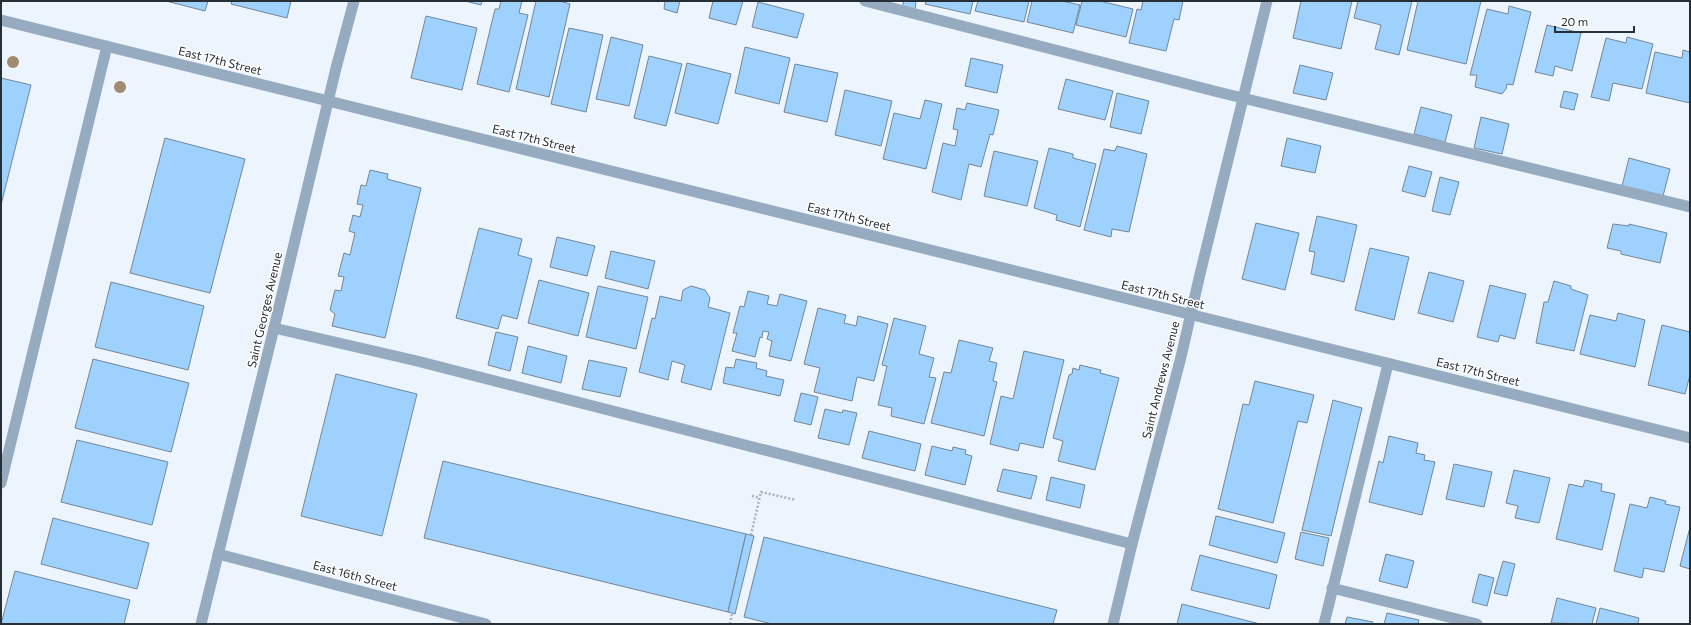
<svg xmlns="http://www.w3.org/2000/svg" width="1691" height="625" viewBox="0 0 1691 625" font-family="Commissioner,sans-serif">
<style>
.building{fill:#9ed1fe;stroke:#728697}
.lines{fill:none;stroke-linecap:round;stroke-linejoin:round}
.path{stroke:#aab3bb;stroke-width:2.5;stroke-dasharray:2 2;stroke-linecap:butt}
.service{stroke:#96abbf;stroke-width:11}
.minor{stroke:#96abbf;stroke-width:11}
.tertiary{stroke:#96abbf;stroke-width:11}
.tree{fill:#a08a72}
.labels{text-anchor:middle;stroke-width:3;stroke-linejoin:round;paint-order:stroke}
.street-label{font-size:12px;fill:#262e36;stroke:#fff}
</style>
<rect width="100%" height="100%" fill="#ecf5fd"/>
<g class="building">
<path d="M166,1H208L205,11Z"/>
<path d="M232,1H291L287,18L231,4Z"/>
<path d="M465,1H482L481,5Z"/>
<path d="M501,1H522L519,13L528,15L509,92L477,84L495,9H499Z"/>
<path d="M536,1H560L570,4L549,97L516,89Z"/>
<path d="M665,1H680L677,13L664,9Z"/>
<path d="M713,1H743L736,25L709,18Z"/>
<path d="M904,1H916L915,10L902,7Z"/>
<path d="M926,1H973L970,14L925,4Z"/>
<path d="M978,1H1029L1024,22L975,11Z"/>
<path d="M1032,1H1062L1080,5L1073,33L1027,22Z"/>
<path d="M1082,1H1100L1133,9L1126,37L1076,25Z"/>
<path d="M1143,1H1183L1179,20L1174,19L1166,51L1129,43L1137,9L1141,10Z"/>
<path d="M1301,1H1352L1341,49L1293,38Z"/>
<path d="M1358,1H1412L1399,55L1375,49L1381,25L1354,18Z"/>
<path d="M1418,1H1481L1466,64L1407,50Z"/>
<path d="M758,2L804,14L797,38L752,27Z"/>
<path d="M1509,6L1531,12L1513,85L1507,84L1506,89L1502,94L1475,87L1477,75H1470L1487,9L1508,14Z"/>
<path d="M426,16L477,28L462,90L411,78Z"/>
<path d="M1547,25L1581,33L1572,71L1555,66L1553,76L1535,72Z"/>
<path d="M569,28L603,35L586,112L551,104Z"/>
<path d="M611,37L643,45L629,106L596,99Z"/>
<path d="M1627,37L1653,44L1642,89L1613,83L1609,101L1591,97L1606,38L1626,43Z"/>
<path d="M745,47L790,58L779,104L735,93Z"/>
<path d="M1683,50L1690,52V103L1646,93L1655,52L1682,58Z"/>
<path d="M649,56L682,64L666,126L634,118Z"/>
<path d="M971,58L1003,65L997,93L965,86Z"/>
<path d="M687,63L731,74L718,124L675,113Z"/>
<path d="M795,64L838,73L827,122L784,112Z"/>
<path d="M1300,65L1333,73L1326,100L1293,93Z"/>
<path d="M1,78L31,85L1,205Z"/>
<path d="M1066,79L1113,91L1105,120L1058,109Z"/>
<path d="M845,90L892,101L881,146L835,135Z"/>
<path d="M1564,91L1578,94L1574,110L1560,107Z"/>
<path d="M1117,93L1149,101L1141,134L1110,127Z"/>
<path d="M925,100L942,104L926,169L883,159L894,113L920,119Z"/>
<path d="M967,103L999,110L993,135L990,134L981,167L969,164L961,200L932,192L943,143L955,146L958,130L953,129L957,108L965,110Z"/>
<path d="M1421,107L1452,115L1445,142L1414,134Z"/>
<path d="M1481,117L1509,124L1502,154L1474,148Z"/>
<path d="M165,138L245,159L210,293L130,273Z"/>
<path d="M1287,138L1321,146L1315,173L1281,166Z"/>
<path d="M1117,146L1147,154L1129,232L1112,229L1111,237L1084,230L1104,149L1115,151Z"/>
<path d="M1049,148L1073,154V158L1096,164L1080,227L1056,220L1057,215L1034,208Z"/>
<path d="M994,151L1038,161L1027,206L984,196Z"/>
<path d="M1629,158L1670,169L1663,196L1622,186Z"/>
<path d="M1409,166L1432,172L1425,197L1402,191Z"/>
<path d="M370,170L388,174L387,179L421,188L385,338L332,326L335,314L330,310L335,290L341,291L344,277L338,276L344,253L350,255L355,233L349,231L353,215L360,217L363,205L357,204L361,185L366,186Z"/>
<path d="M1440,177L1459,182L1450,215L1432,211Z"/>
<path d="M1317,216L1357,225L1344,282L1311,274L1315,252L1309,251Z"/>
<path d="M1256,223L1299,233L1285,290L1242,279Z"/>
<path d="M1613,224L1629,226V224L1667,233L1660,263L1621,254V251L1607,248Z"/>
<path d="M479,228L522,239L518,255L532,259L517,319L502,315L498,329L456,318Z"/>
<path d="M557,237L595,246L587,276L550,267Z"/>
<path d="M1370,248L1409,257L1394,320L1355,310Z"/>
<path d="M611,251L655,261L648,289L605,278Z"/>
<path d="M1429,272L1464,281L1453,322L1418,313Z"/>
<path d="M539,280L589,293L578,336L528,323Z"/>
<path d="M1554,281L1571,286V289L1588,295L1574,351L1536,343L1544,302H1548Z"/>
<path d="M111,282L204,306L188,370L95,347Z"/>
<path d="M1490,285L1526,294L1515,339L1500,335L1498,342L1477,337Z"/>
<path d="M598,286L648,297L636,349L586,337Z"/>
<path d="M691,286L705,290L710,298L708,307L730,313L711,390L681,382L685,365L672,361L668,380L639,372L652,318L655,319L660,296L681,301L683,290Z"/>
<path d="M748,291L769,296L767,304L777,306L780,294L807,301L791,361L769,356L772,341L767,339L769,332L763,331L762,338L760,337L755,357L732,351L737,333H733L740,306L744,307Z"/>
<path d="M818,308L846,315L844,323L856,326L858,316L888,324L874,381L857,377L852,401L814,392L820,368L804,364Z"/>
<path d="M1618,313L1645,320L1635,367L1580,354L1590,315L1616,321Z"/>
<path d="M894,318L926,326L919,354L934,358L929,377L936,378L924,424L891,416L892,408L878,405L887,366L882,365Z"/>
<path d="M1662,325L1690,332V375L1685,394L1648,385Z"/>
<path d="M496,332L518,337L510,371L488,365Z"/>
<path d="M959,340L993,348L989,361L997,363L993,381L997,382L984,436L931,423L944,372L951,373Z"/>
<path d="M528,346L567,356L561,383L522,373Z"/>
<path d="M1024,351L1064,360L1043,448L1020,443L1018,451L990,444L1001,396L1013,399Z"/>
<path d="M93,359L189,383L171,452L75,428Z"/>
<path d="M736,359L757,363L756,368L767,371L766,376L784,380L780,396L723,383L726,367L734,368Z"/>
<path d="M589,360L627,368L620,397L582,389Z"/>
<path d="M1080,365L1101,370L1100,373L1119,378L1095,470L1058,461L1063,441L1053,438L1069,375L1072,374L1073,368L1079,370Z"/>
<path d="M336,374L417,394L382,536L301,516Z"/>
<path d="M1255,381L1314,395L1307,423L1298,421L1273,523L1218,509L1243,404L1249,405Z"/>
<path d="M801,393L818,397L811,425L794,421Z"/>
<path d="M1333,400L1362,408L1331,536L1302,530Z"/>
<path d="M825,409L842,413L843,410L857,413L849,445L818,438Z"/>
<path d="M869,431L921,444L915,471L862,458Z"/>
<path d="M1389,436L1418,443L1416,453L1425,455L1424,460L1435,462L1422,515L1369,502L1379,461L1383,463Z"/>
<path d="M77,440L168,462L152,525L61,502Z"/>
<path d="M932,446L952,451L953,447L966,450L965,454L972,456L965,485L925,475Z"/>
<path d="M443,461L746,534L728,612L424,538Z"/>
<path d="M1454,464L1492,472L1484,507L1446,499Z"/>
<path d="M1003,469L1037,476L1031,499L997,491Z"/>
<path d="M1514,470L1550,478L1539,523L1515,518L1518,506L1506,503Z"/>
<path d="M1051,477L1085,485L1080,508L1046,500Z"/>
<path d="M1585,480L1602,484L1601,491L1615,494L1602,550L1556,539L1569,484L1583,487Z"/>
<path d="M1650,497L1666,501L1665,504L1680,507L1664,572L1644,568L1642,578L1614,571L1630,504L1647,508Z"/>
<path d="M1216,516L1285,533L1277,563L1209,545Z"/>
<path d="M53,518L149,543L137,589L41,564Z"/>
<path d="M1690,527V569L1680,566Z"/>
<path d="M1301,532L1329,538L1323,566L1295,559Z"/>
<path d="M746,534L754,536L735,614L728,612Z"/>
<path d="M764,537L1057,610L1053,624H772L744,617Z"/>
<path d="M1386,554L1414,561L1407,588L1379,581Z"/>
<path d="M1200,555L1277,575L1269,609L1191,590Z"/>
<path d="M1503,561L1515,564L1507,596L1494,593Z"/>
<path d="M15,571L130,600L124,624H1Z"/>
<path d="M1479,574L1494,578L1487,606L1472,602Z"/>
<path d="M1557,598L1596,608L1592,624L1551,623Z"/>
<path d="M1182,604L1260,624H1177Z"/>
<path d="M1600,608L1639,618L1638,624H1596Z"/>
<path d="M1387,613L1419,620L1418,624H1384Z"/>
<path d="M1347,617L1373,622L1372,624H1345Z"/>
</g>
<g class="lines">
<g class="path">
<path d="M752,496L760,498"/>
<path d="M751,535L761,492L796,500"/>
<path d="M730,624L732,613"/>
</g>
<g class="service">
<path d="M865,1L1218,92L1690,207"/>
<path d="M274,328L417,361L1132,544"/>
<path d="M1,483L107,46"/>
<path d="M1332,588L1477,624"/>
<path d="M1324,624L1388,364"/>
</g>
<g class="minor">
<path d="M1,20L1690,438"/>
<path d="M218,554L486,624"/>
<path d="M1113,624L1132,544L1181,357L1200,274L1267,1"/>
</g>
<path class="tertiary" d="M201,624L274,328L336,68L354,1"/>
</g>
<g class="tree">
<circle cx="13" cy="62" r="6"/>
<circle cx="120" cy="87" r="6"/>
</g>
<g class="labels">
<g class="street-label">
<text transform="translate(220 61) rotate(14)" y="4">East 17th Street</text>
<text transform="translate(534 139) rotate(14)" y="4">East 17th Street</text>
<text transform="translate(849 217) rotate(14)" y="4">East 17th Street</text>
<text transform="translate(1163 295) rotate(14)" y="4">East 17th Street</text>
<text transform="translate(265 310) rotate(-77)" y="4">Saint Georges Avenue</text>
<text transform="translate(1478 372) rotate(14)" y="4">East 17th Street</text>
<text transform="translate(1161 380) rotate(-76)" y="4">Saint Andrews Avenue</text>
<text transform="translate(355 576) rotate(15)" y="4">East 16th Street</text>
</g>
</g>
<rect width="1691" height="625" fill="none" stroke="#262e36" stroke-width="4"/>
<path d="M1555 26v6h79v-6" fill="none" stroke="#262e36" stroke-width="2"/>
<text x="1561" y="26" font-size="12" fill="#262e36" stroke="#ffffff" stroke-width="3" paint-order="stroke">20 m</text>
</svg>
